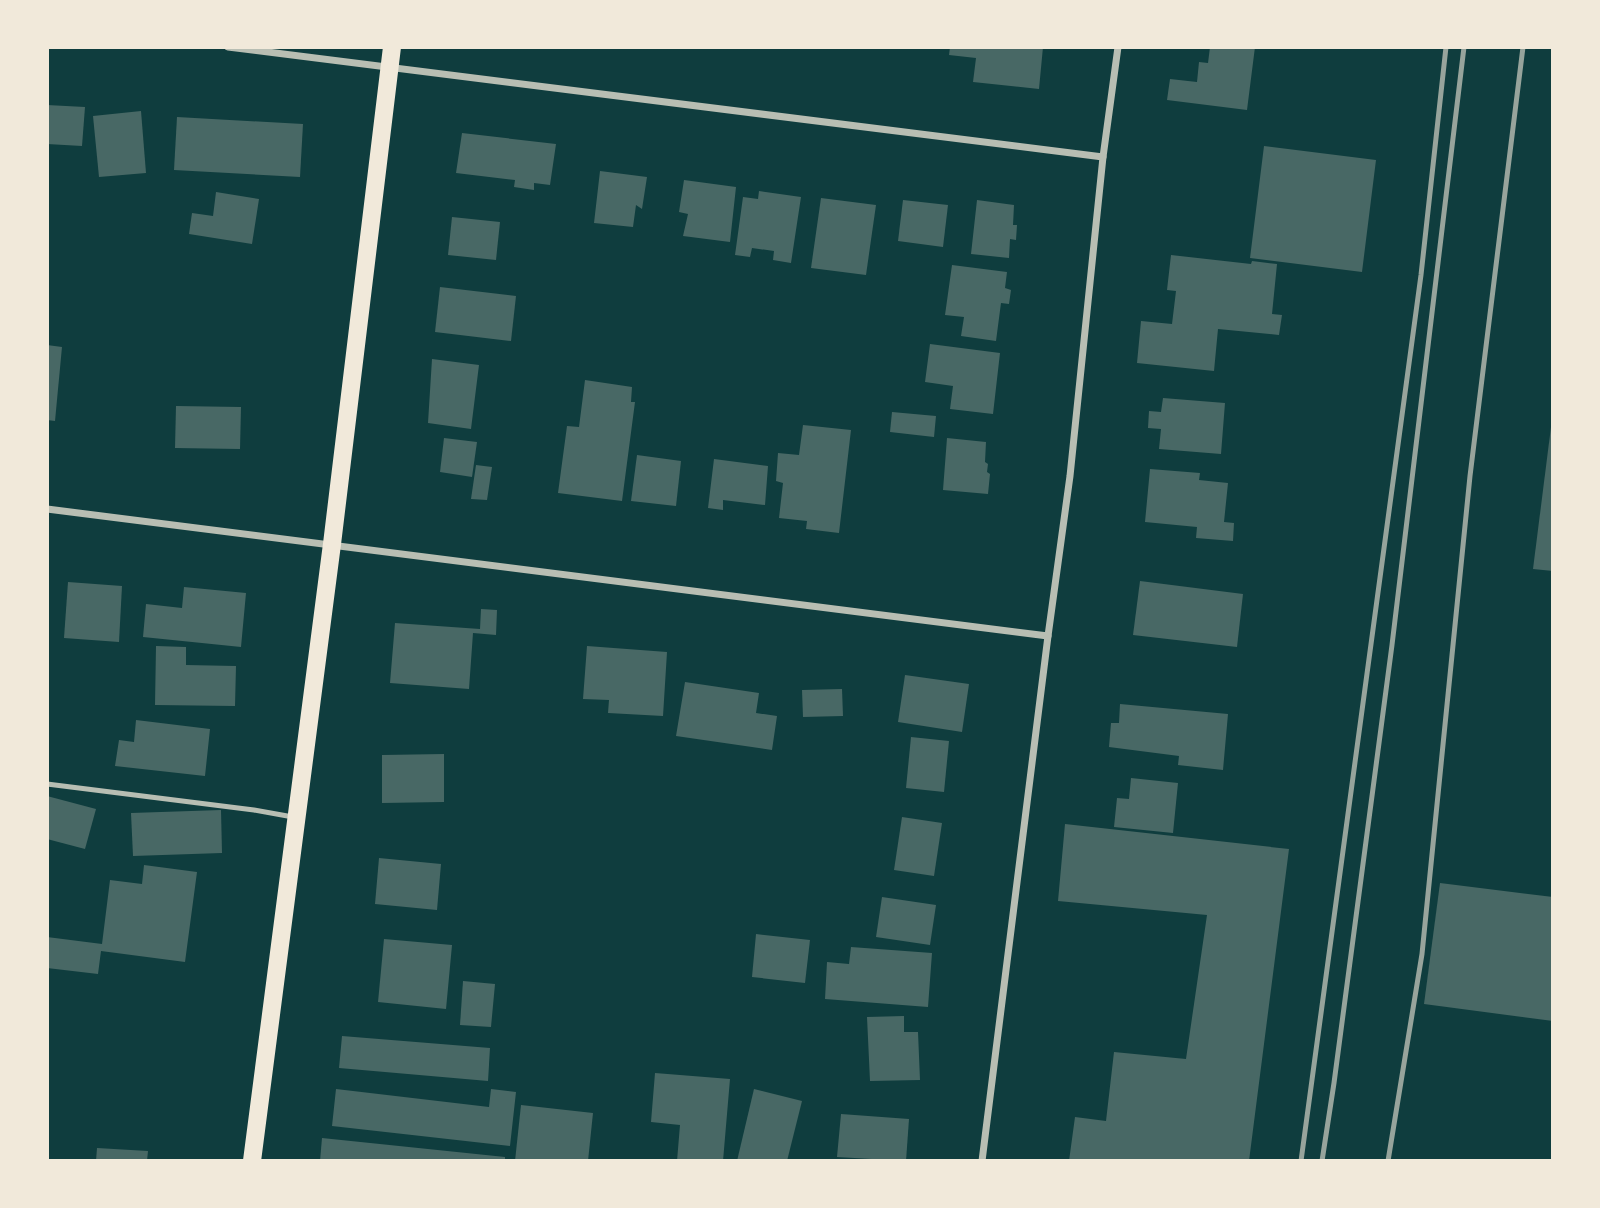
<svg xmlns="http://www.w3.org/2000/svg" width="1600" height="1208" viewBox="0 0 1600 1208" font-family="Jost,sans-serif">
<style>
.building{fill:#486865}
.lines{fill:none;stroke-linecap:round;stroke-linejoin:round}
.service{stroke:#b8beb3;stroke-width:5}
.minor{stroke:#b8beb3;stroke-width:7}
.primary{stroke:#f1e9da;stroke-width:18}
.rail{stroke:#97a49c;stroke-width:5}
</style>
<rect width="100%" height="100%" fill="#0f3d3e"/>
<g class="building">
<path d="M950,47H1043L1039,89L973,82L976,58L949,55Z"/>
<path d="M1210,47H1255L1247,110L1167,100L1170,79L1197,82L1199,62L1208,63Z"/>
<path d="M47,105L85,107L82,146L47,144Z"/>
<path d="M141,111L146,173L99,177L93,116Z"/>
<path d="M177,117L303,124L300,177L174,170Z"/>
<path d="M462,133L556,144L550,185L534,183V190L514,187L515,180L456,173Z"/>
<path d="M1264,146L1376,160L1362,272L1250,258Z"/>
<path d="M600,171L647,177L642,209L636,205L633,227L594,223Z"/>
<path d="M684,180L736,187L730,242L683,236L688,214L679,212Z"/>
<path d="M759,191L801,197L791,263L773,260L774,251L752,248L750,257L735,255L743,197L758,199Z"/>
<path d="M216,192L259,199L252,244L189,234L192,213L213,216Z"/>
<path d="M821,198L876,205L866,275L811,268Z"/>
<path d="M903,200L948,205L943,247L898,241Z"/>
<path d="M977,200L1014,205L1013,225H1017L1016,240L1010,239L1009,258L971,254Z"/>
<path d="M452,217L500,222L496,260L448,255Z"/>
<path d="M1171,255L1251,264L1252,261L1277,264L1272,314L1282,315L1279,335L1218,329L1214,371L1137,363L1141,321L1172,324L1176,291L1167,290Z"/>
<path d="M952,265L1007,272L1005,288L1011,290L1009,304L1001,303L996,341L961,336L964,317L945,315Z"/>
<path d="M440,287L516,296L511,341L435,332Z"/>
<path d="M930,344L1000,353L993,414L950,409L953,386L925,382Z"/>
<path d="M47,345L62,347L55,421L47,420Z"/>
<path d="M432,359L479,365L471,429L428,423Z"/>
<path d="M585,380L632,387L631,402H635L622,501L558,493L567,426L579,427Z"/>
<path d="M1163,398L1225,403L1221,454L1159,449L1161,429L1148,428L1149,411L1161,412Z"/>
<path d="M176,406L241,407L240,449L175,448Z"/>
<path d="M892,412L936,416L934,437L890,432Z"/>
<path d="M803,425L851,430L839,533L806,529L807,521L779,518L783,483L776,481L778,453L799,455Z"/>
<path d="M1551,427H1553V571L1533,569Z"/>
<path d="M444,438L477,442L472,477L440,472Z"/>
<path d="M947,438L986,442L985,462L988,464L987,472L990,474L988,494L943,490Z"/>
<path d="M637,455L681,461L676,506L631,501Z"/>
<path d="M714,459L768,466L765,505L723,500V510L708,508Z"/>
<path d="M476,465L492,467L487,500L471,499Z"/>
<path d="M1150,469L1200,473L1199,480L1228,483L1224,522L1234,523L1233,541L1196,538L1197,527L1145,522Z"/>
<path d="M1140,581L1243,594L1237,647L1133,635Z"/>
<path d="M68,582L122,586L119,642L64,638Z"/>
<path d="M184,587L246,593L241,647L143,637L146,604L182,608Z"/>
<path d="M481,609L497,610L496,635L473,633L469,689L390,683L395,623L480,629Z"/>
<path d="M156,646L186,647V665L236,666L235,706L155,705Z"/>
<path d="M587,646L667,652L663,716L608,713L609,700L583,699Z"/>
<path d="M905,675L969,684L962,732L898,722Z"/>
<path d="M685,682L759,693L756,713L777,716L772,750L676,736Z"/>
<path d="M842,689L843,716L803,717L802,690Z"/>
<path d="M1120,704L1228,714L1223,770L1178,765L1179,756L1109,747L1111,723H1119Z"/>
<path d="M136,720L210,729L205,776L115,766L119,740L134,742Z"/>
<path d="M911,737L949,741L944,792L906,788Z"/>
<path d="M444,754V802L382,803V755Z"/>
<path d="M1131,778L1178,783L1173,833L1114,827L1117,798L1129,799Z"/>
<path d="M47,796L96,809L85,849L47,839Z"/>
<path d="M221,810L222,853L133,856L131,813Z"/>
<path d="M902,817L942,823L934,876L894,870Z"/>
<path d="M1065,824L1289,849L1249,1161H1069L1075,1117L1106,1121L1114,1052L1186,1059L1207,915L1058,901Z"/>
<path d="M379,858L441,864L437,910L375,904Z"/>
<path d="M144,865L197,872L185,962L101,951L98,974L47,968V937L102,944L110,880L142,884Z"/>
<path d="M1440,883L1553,897V1021L1424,1004Z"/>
<path d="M882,897L936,905L930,945L876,937Z"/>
<path d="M756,934L810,940L805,983L752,977Z"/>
<path d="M384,939L452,945L446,1009L378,1002Z"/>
<path d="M851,947L932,953L928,1007L825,999L827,962L849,964Z"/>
<path d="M463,981L495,984L491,1027L460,1025Z"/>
<path d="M904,1016V1032H918L920,1080L870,1081L867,1017Z"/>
<path d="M342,1036L490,1048L488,1081L339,1068Z"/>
<path d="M655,1073L730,1079L723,1161H677L680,1125L651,1122Z"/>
<path d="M336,1089L489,1107L491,1089L516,1092L510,1146L332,1126Z"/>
<path d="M754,1089L802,1101L787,1161H737Z"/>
<path d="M521,1105L593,1113L588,1161H515Z"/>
<path d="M841,1114L909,1119L906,1161L837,1157Z"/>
<path d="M322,1138L505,1157V1161H320Z"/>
<path d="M97,1148L148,1151L147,1161H96Z"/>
</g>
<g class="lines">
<path class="service" d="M47,784L254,810L293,817"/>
<g class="minor">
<path d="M228,47L1103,157"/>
<path d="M47,509L1048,636"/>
<path d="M982,1161L1048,636L1070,476L1103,157L1118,47"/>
</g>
<path class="primary" d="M252,1161L332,544L392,47"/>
<g class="rail">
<path d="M1301,1161L1421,275L1446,47"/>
<path d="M1322,1161L1334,1083L1392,645L1464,47"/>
<path d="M1388,1161L1422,954L1470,476L1523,47"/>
</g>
</g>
<rect width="1600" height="1208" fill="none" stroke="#f1e9da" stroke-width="98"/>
</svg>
